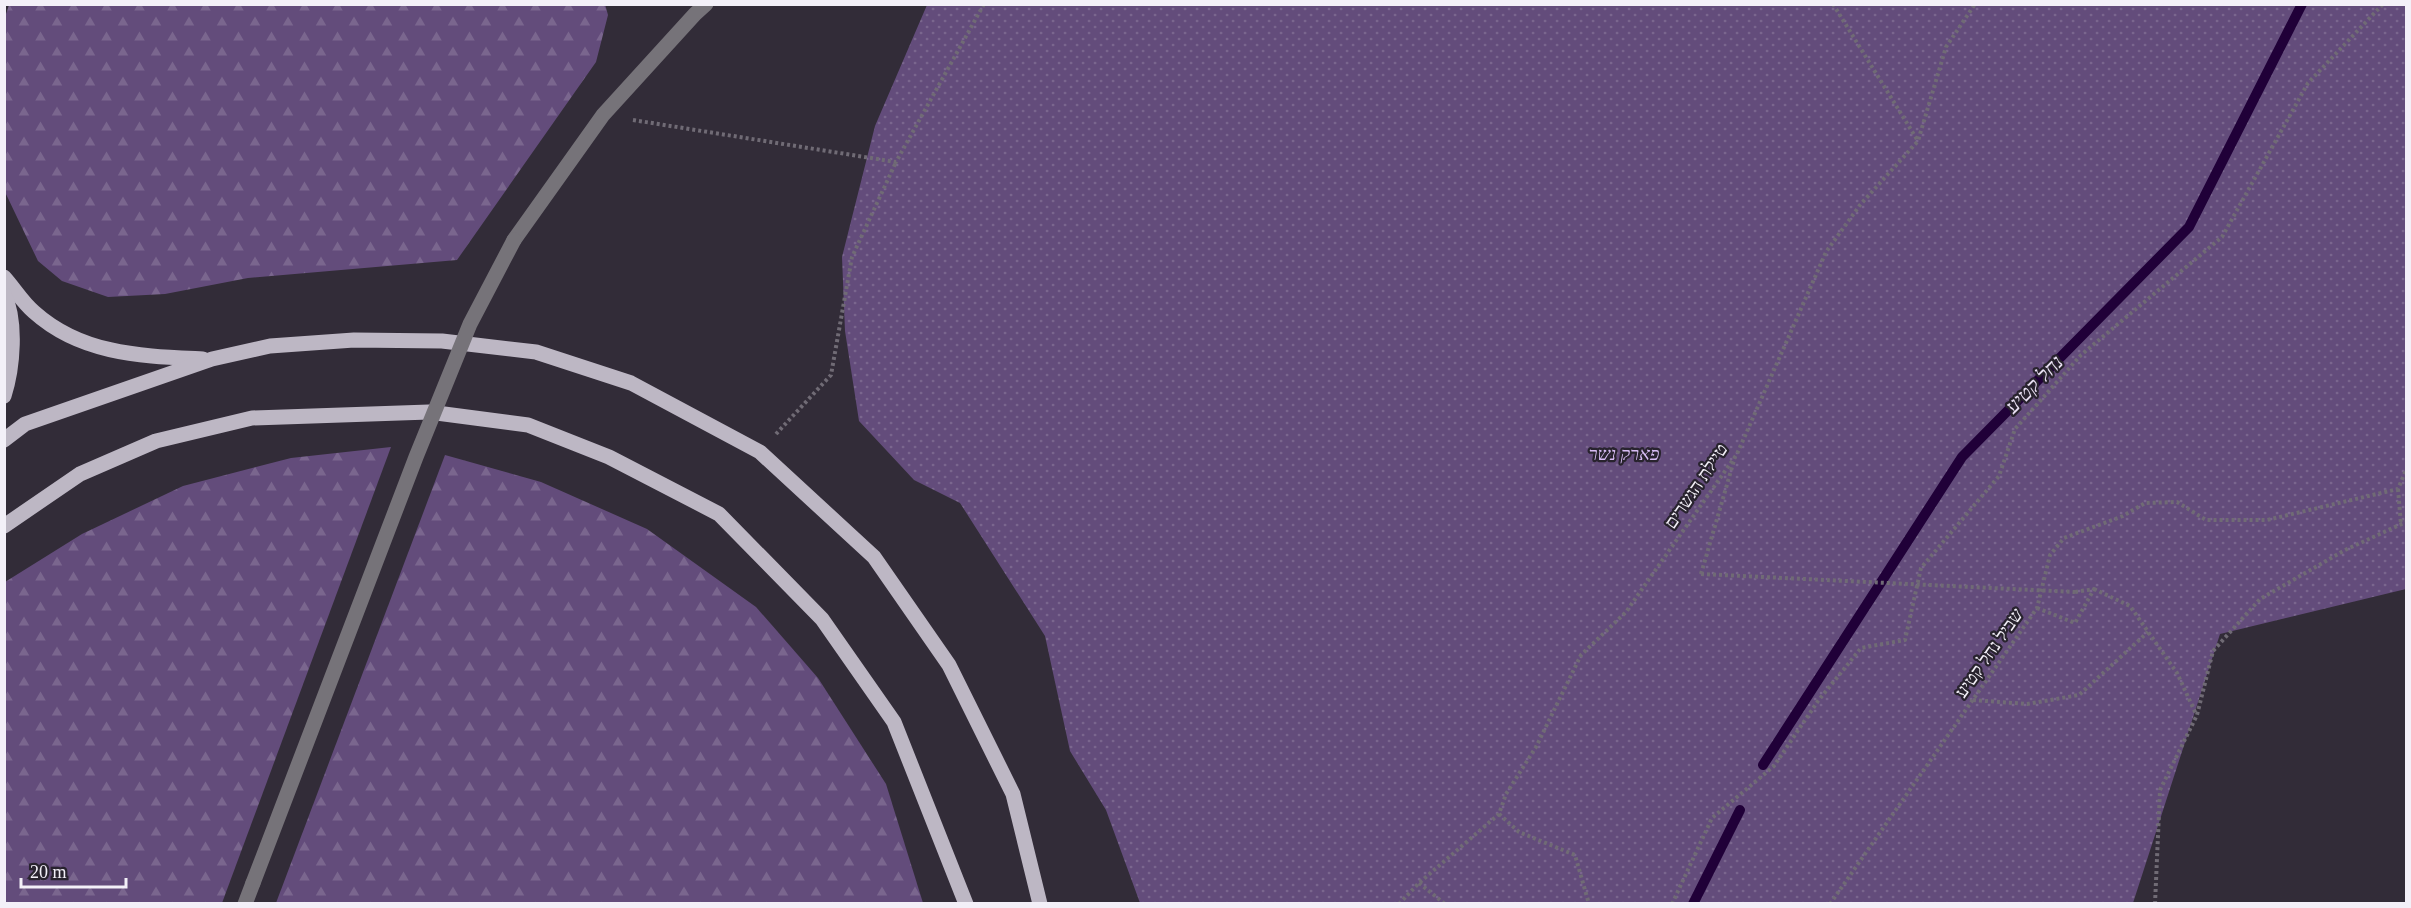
<svg xmlns="http://www.w3.org/2000/svg" width="2411" height="908" viewBox="0 0 2411 908" font-family="'Times New Roman',Heebo,serif">
<style>
.forest{fill:url(#forest-firs)}
.park{fill:url(#park-dots)}
.lines{fill:none;stroke-linecap:round;stroke-linejoin:round}
.stream{stroke:#200038;stroke-width:10}
.path{stroke:#706b75;stroke-width:4;stroke-dasharray:3 3;stroke-linecap:butt}
.minor{stroke:#767379;stroke-width:15}
.major{stroke:#bdb7c4;stroke-width:15}
.path-bridge{stroke:#706b75;stroke-width:4;stroke-dasharray:3 3;stroke-linecap:butt}
.minor-bridge{stroke:#767379;stroke-width:15}
.labels{text-anchor:middle;stroke-width:4.5;stroke-linejoin:round;paint-order:stroke}
.park-label{font-size:18px;font-style:italic;fill:#d8bdf5;stroke:#28232e}
.street-label{font-size:18px;fill:#f3f0f8;stroke:#28232e}
.water-label{font-size:20px;font-style:italic;fill:#e9e0f3;stroke:#28232e}
</style>
<defs>
<pattern id="forest-firs" width="22" height="20" patternUnits="userSpaceOnUse" patternTransform="scale(1.5)"><rect width="22" height="20" fill="#634c7b"/><path d="M5 1l3.5 6h-7zM16 11l3.5 6h-7z" fill="#7a668e"/></pattern>
<pattern id="park-dots" width="8" height="8" patternUnits="userSpaceOnUse" patternTransform="scale(1.5)"><rect width="8" height="8" fill="#634c7b"/><path d="M2 2h.1M6 6h.1" fill="none" stroke="#7a668e" stroke-width="1.8" stroke-linecap="round"/></pattern>
</defs>
<rect width="100%" height="100%" fill="#322c38"/>
<g class="forest">
<path d="M9,5L605,4L608,15L596,62L457,260L248,278L165,294L108,297L62,281L38,261L5,192L4,20Z"/>
<path d="M391,447L222,903H5V582L82,534L183,486L291,458Z"/>
<path d="M445,455L541,482L647,529L756,607L818,678L886,784L923,903H276Z"/>
</g>
<path class="park" d="M927,5H2406V589L2220,634L2133,903H1140L1106,810L1070,751L1045,636L960,503L914,480L859,421L845,331L842,257L875,126Z"/>
<g class="lines">
<g class="stream">
<path d="M1763,765L1962,457L2189,227L2302,4"/>
<path d="M1693,904L1740,810"/>
</g>
<g class="path">
<path d="M1833,4L1918,141"/>
<path d="M633,120L896,162L984,4"/>
<path d="M776,434L831,375L852,257L896,162"/>
<path d="M2398,489L2401,525"/>
<path d="M1701,574L1735,457"/>
<path d="M2094,589L2130,606L2177,673L2196,714"/>
<path d="M2037,608L2075,623L2094,589L2075,592"/>
<path d="M1973,700L2027,704L2079,695L2148,632"/>
<path d="M1499,814L1519,832L1575,855L1589,904"/>
<path d="M1419,883L1445,904"/>
<path d="M1399,904L1419,883L1499,814L1506,794L1536,747L1581,655L1626,612L1737,454L1826,252L1860,205L1918,141L1946,47L1975,4"/>
<path d="M1672,904L1712,818L1774,766L1818,701L1861,648L1905,640L1921,568L1999,476L2015,429L2081,355L2222,237L2308,83L2383,4"/>
<path d="M1830,904L2037,608L2050,555L2064,538L2123,516L2145,503L2177,502L2206,520H2267L2398,489L2406,470"/>
<path d="M2155,904L2160,790L2197,715L2213,651L2260,599L2345,550L2406,522"/>
</g>
<g class="minor">
<path d="M514,240L603,115L695,14L706,4"/>
<path d="M245,904L253,883"/>
</g>
<g class="major">
<path d="M4,277C14,288 23,303 34,312C82,355 142,356 203,359"/>
<path d="M4,294C17,321 13,368 4,396"/>
<path d="M4,440L25,424L212,359L270,346L354,340L442,341L536,352L631,383L760,452L874,557L949,665L1013,794L1040,904"/>
<path d="M4,526L80,474L156,441L252,418L429,412L528,425L609,457L719,514L822,619L894,722L966,904"/>
</g>
<path class="path-bridge" d="M1701,574L2075,592"/>
<path class="minor-bridge" d="M253,883L416,457L470,324L514,240"/>
</g>
<g class="labels">
<g class="park-label">
<text x="1624" y="460">פארק נשר</text>
</g>
<g class="street-label">
<text transform="translate(1696 486) rotate(-56)" y="6">טיילת הגשרים</text>
<text transform="translate(1989 653) rotate(-55)" y="6">שביל נחל קטיע</text>
</g>
<g class="water-label">
<text transform="translate(2034 384) rotate(-45)" y="7">נחל קטיע</text>
</g>
</g>
<rect width="2411" height="908" fill="none" stroke="#f3f0f8" stroke-width="12"/>
<path d="M21 878v9h105v-9" fill="none" stroke="#f3f0f8" stroke-width="3"/>
<text x="30" y="878" font-size="18" fill="#f3f0f8" stroke="#28232e" stroke-width="4.5" paint-order="stroke">20 m</text>
</svg>
